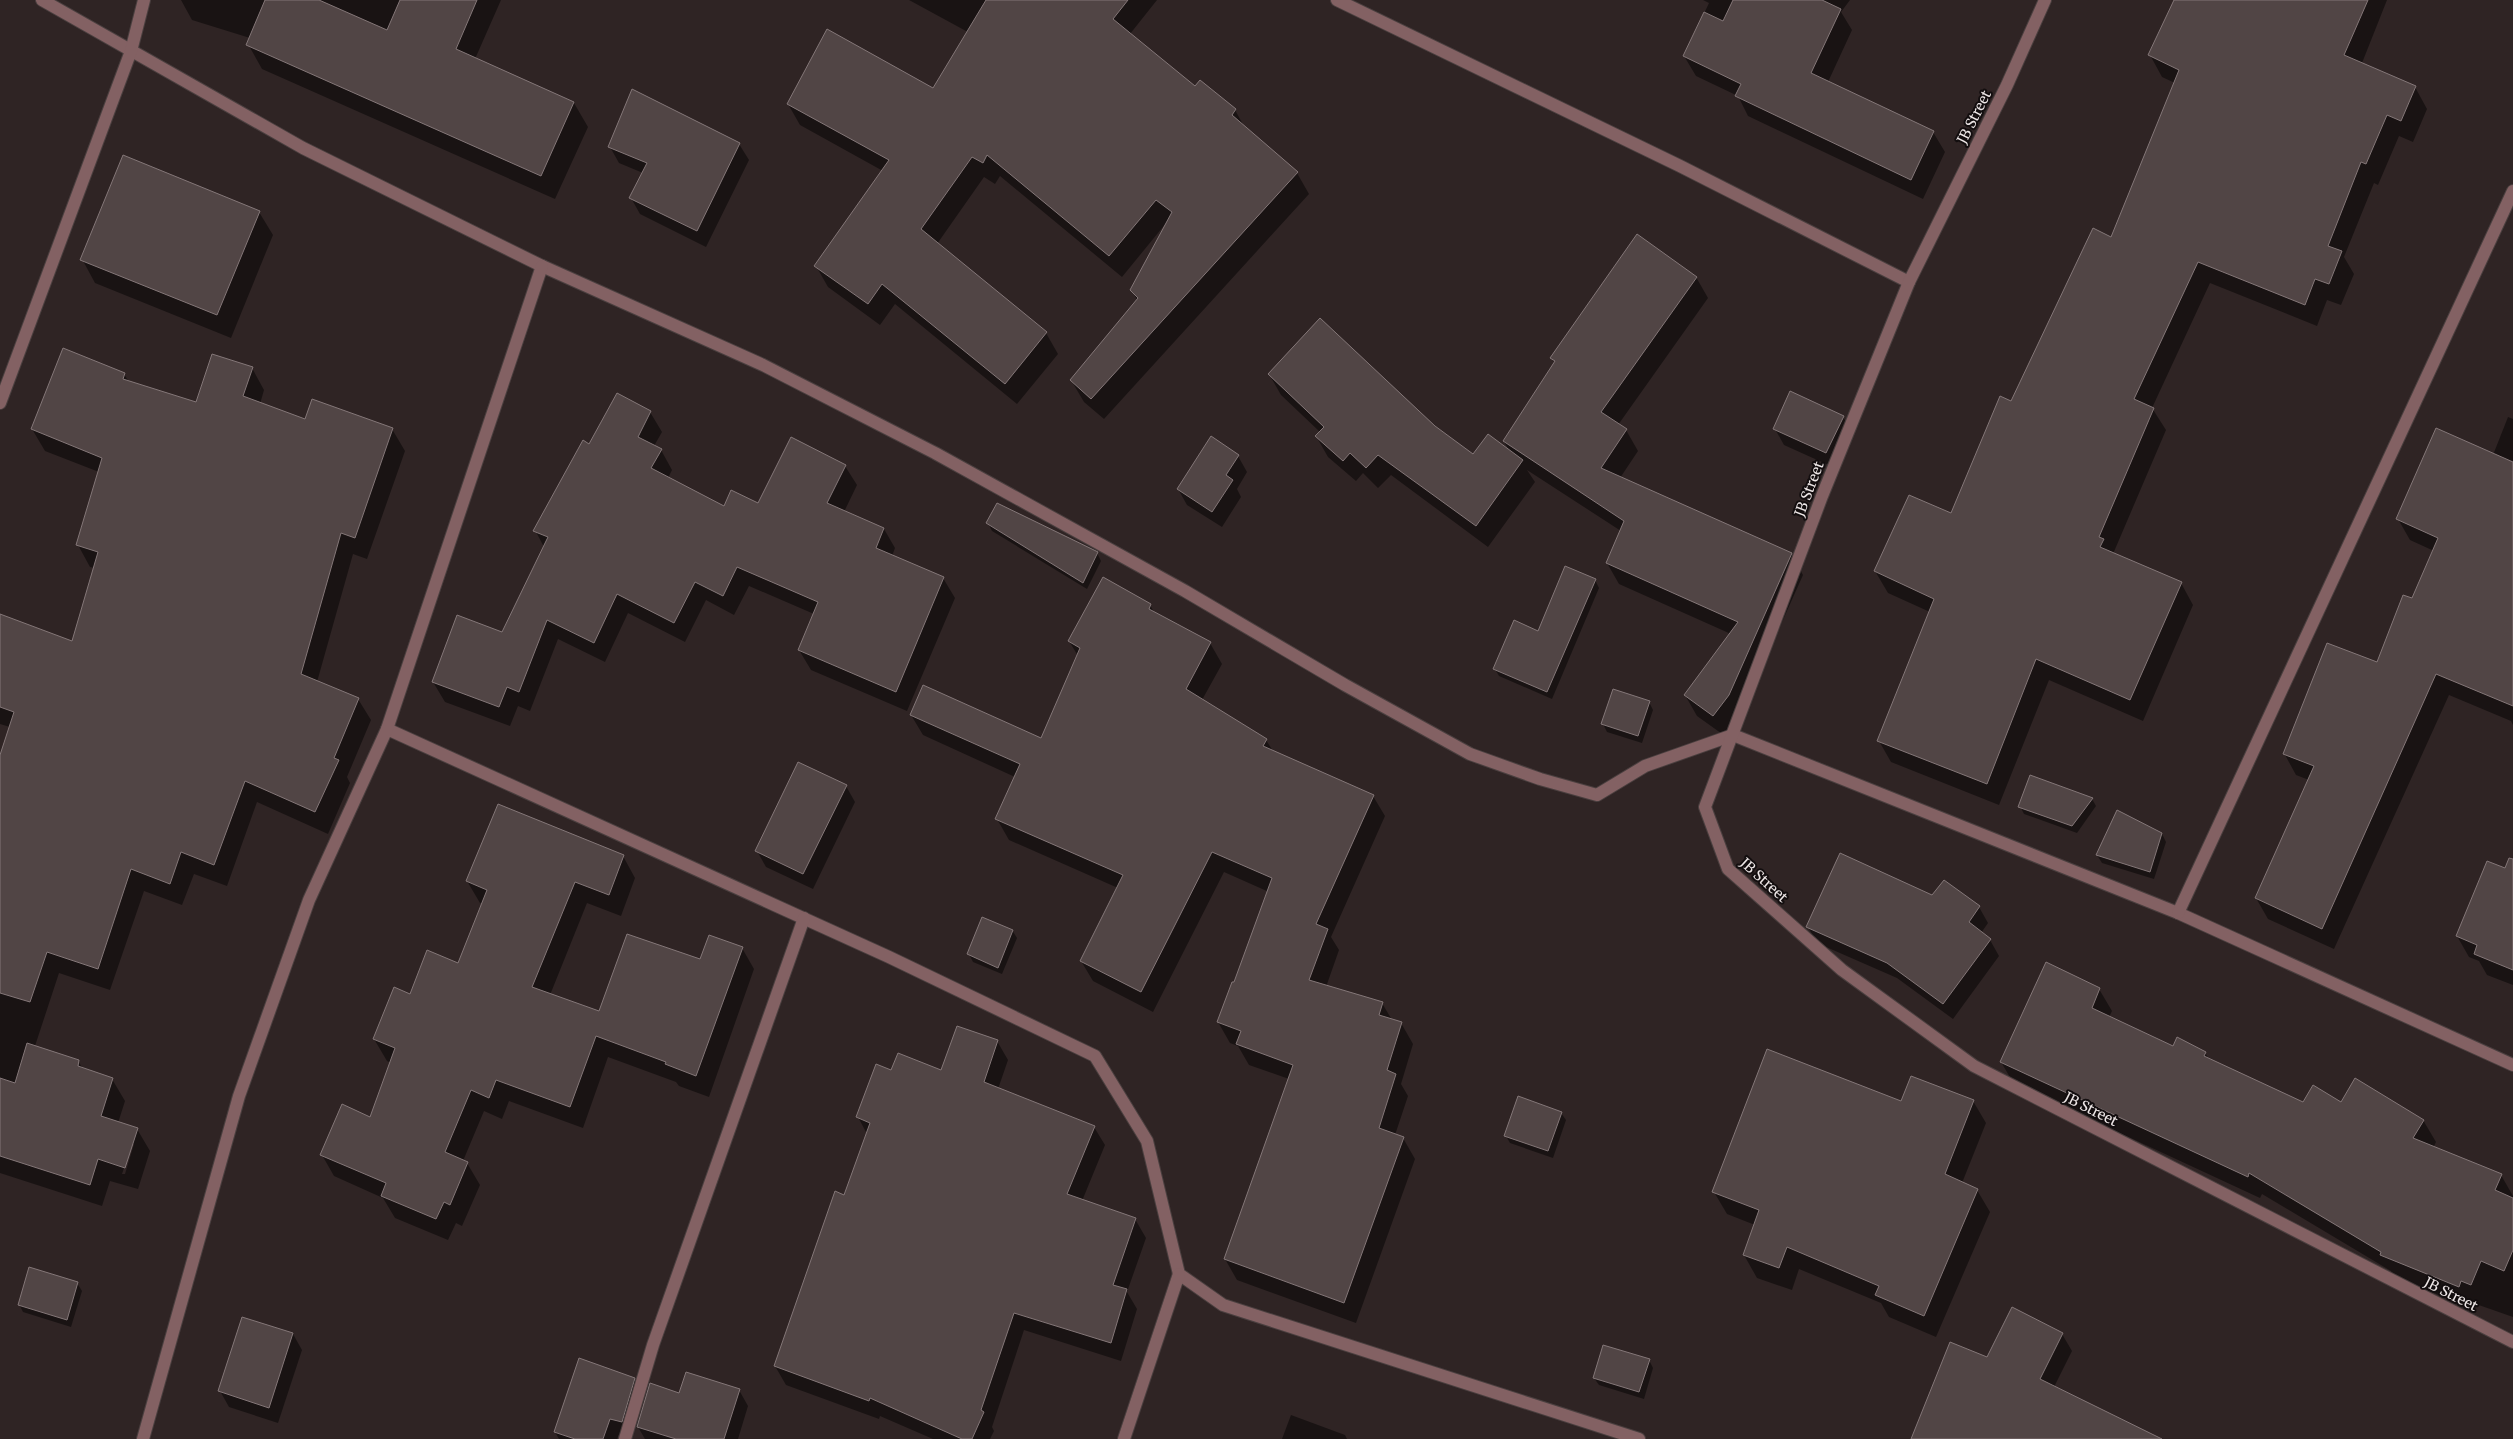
<svg xmlns="http://www.w3.org/2000/svg" width="2513" height="1439" viewBox="0 0 2513 1439" font-family="Merriweather,serif">
<style>
.shadow{fill:#0007;fill-rule:evenodd}
.building{fill:#514545;stroke:#847778}
.lines{fill:none;stroke-linecap:round;stroke-linejoin:round}
.minor-casing{stroke:#4a3f3f;stroke-width:14}
.minor{stroke:#836163;stroke-width:12}
.labels{text-anchor:middle;stroke-width:4;stroke-linejoin:round;paint-order:stroke}
.street-label{font-size:14px;fill:#eee7e7;stroke:#130e0f}
</style>
<rect width="100%" height="100%" fill="#2f2424"/>
<g class="shadow">
<path d="M181,0H501L475,59L574,103L588,127L555,199L262,69L248,44L250,38L192,20Z"/>
<path d="M909,0H998L977,37Z"/>
<path d="M1037,0H1157L1130,34L1195,88L1235,110L1245,128L1297,173L1309,194L1104,419L1084,402L1071,380L1137,300L1132,290L1167,222L1122,277L1000,176L995,184L984,177L937,244L1046,333L1058,354L1017,404L895,304L880,325L828,287L816,266L883,171L800,125L788,104L938,106Z"/>
<path d="M1703,0H1850L1841,12L1852,30L1828,82L1933,132L1945,152L1923,199L1748,116L1738,96L1696,76L1684,56L1709,3Z"/>
<path d="M2175,0H2387L2362,63L2415,87L2427,109L2413,142L2399,136L2378,185L2374,183L2344,257L2354,274L2341,305L2327,300L2317,326L2210,283L2152,408L2166,430L2113,554L2181,583L2193,605L2143,721L2049,680L1999,805L1891,762L1879,741L1930,612L1888,593L1875,571L1952,515L2012,402L2112,239L2175,83L2162,77L2150,55Z"/>
<path d="M739,144L749,160L706,247L640,214L631,198L643,173L619,163L610,147Z"/>
<path d="M259,212L273,235L231,338L95,283L82,259Z"/>
<path d="M1696,277L1708,298L1618,425L1626,430L1638,451L1620,478L1791,554L1803,575L1740,716L1725,736L1697,716L1685,695L1731,634L1619,584L1607,563L1621,531L1527,470L1535,482L1488,547L1391,475L1378,488L1363,473L1356,481L1328,457L1316,436L1320,432L1281,395L1269,374L1434,427L1473,456L1511,453L1504,442L1555,363L1552,358Z"/>
<path d="M252,368L264,390L260,404L306,420L392,429L405,451L367,559L353,554L317,682L358,699L371,720L347,777L350,783L328,834L257,802L227,886L194,874L182,905L144,891L110,990L59,973L35,1046L78,1061L83,1069L112,1079L125,1101L118,1123L137,1129L150,1151L138,1189L110,1181L102,1206L0,1173V759L10,727L0,724V615L73,643L95,568L90,567L78,545L99,472L45,451L32,429L124,374L129,382L197,404ZM132,1144H134L125,1174H122Z"/>
<path d="M650,412L662,432L654,446L661,450L672,470L668,478L724,508L759,505L845,466L857,485L844,512L884,529L895,548L892,556L943,578L955,598L907,711L811,670L799,650L814,614L749,586L734,615L706,600L685,642L628,613L605,662L558,639L530,711L518,706L510,726L445,702L433,682L503,633L544,547L535,530L589,446Z"/>
<path d="M1843,417L1852,432L1835,468L1784,445L1775,429Z"/>
<path d="M2508,417L2513,419V725L2511,721L2449,695L2334,949L2268,919L2256,898L2309,780L2296,775L2284,753L2377,664L2413,600L2434,551L2410,540L2398,519L2493,455Z"/>
<path d="M1238,456L1247,472L1237,489L1241,497L1222,527L1187,505L1178,489Z"/>
<path d="M988,523L1097,553L1101,561L1087,589L992,531Z"/>
<path d="M1595,580L1599,588L1552,699L1499,676L1495,669Z"/>
<path d="M1150,605L1155,614L1210,643L1222,664L1202,700L1266,740L1273,751L1373,796L1385,816L1331,937L1339,950L1326,987L1382,1003L1392,1020L1401,1023L1413,1044L1401,1084L1408,1096L1395,1135L1403,1138L1415,1159L1356,1323L1237,1280L1225,1259L1289,1079L1249,1065L1238,1046L1230,1043L1218,1022L1235,984L1269,892L1224,872L1153,1012L1093,981L1081,961L1118,888L1009,840L997,819L1015,777L923,735L911,715L1041,740L1078,656L1069,641Z"/>
<path d="M1649,702L1653,710L1642,743L1607,732L1603,724Z"/>
<path d="M846,786L855,802L813,889L766,867L757,851Z"/>
<path d="M2092,799L2096,806L2077,833L2024,814L2020,806Z"/>
<path d="M2162,834L2166,842L2154,879L2102,863L2097,855Z"/>
<path d="M623,856L635,878L621,916L587,903L550,995L600,1013L701,961L742,948L754,969L709,1097L679,1086L676,1082L608,1057L583,1128L509,1101L502,1119L484,1111L463,1161L467,1163L480,1185L462,1226L456,1223L448,1240L395,1218L383,1198L334,1176L322,1155L371,1119L391,1063L387,1061L374,1039L411,996L459,965L483,904L480,903L467,881Z"/>
<path d="M2513,873V985L2487,975L2479,961L2469,957L2457,936Z"/>
<path d="M1933,896L1979,907L1988,923L1981,933L1990,940L1999,956L1953,1019L1897,978L1817,943L1808,927Z"/>
<path d="M1012,930L1017,938L1002,974L973,962L969,954Z"/>
<path d="M2099,989L2112,1011L2109,1017L2174,1048L2205,1053L2209,1059L2303,1104H2342L2423,1120L2436,1142L2433,1148L2501,1175L2513,1196V1317L2473,1303L2471,1308L2394,1277L2391,1271L2262,1194L2260,1198L2014,1084L2001,1062Z"/>
<path d="M997,1041L1008,1060L998,1089L1094,1127L1105,1145L1082,1201L1135,1219L1146,1238L1127,1292L1137,1309L1121,1361L1024,1330L992,1427L994,1431L990,1439H933L880,1416L879,1419L786,1385L775,1366L845,1196L867,1134L858,1117L891,1072L942,1071Z"/>
<path d="M1973,1101L1986,1123L1962,1183L1977,1190L1990,1212L1936,1337L1889,1317L1881,1303L1799,1269L1792,1290L1757,1278L1744,1255L1755,1225L1727,1214L1714,1192L1902,1102Z"/>
<path d="M1561,1113L1566,1120L1553,1158L1510,1143L1506,1136Z"/>
<path d="M77,1283L82,1291L71,1327L23,1312L19,1304Z"/>
<path d="M243,1318L293,1334L302,1350L278,1423L229,1407L220,1391Z"/>
<path d="M2062,1334L2072,1351L2054,1387L2150,1439H1912L1987,1359Z"/>
<path d="M1649,1360L1653,1368L1644,1399L1599,1385L1594,1378Z"/>
<path d="M634,1379L643,1395L630,1437L619,1434L617,1439H559L555,1432Z"/>
<path d="M739,1390L748,1406L738,1439H645L638,1427L680,1395Z"/>
<path d="M1291,1415L1345,1435L1347,1439H1282Z"/>
</g>
<g class="building">
<path d="M265,0H319L387,30L400,0H477L456,49L574,102L541,176L246,45Z"/>
<path d="M986,0H1128L1113,19L1195,86L1200,80L1236,109L1232,115L1298,172L1091,399L1070,380L1138,298L1130,290L1172,212L1156,200L1109,256L987,155L983,163L972,157L921,229L1047,332L1005,384L882,284L868,304L814,266L889,160L787,104L827,29L933,88Z"/>
<path d="M1733,0H1822L1841,9L1811,73L1934,131L1911,180L1735,96L1741,84L1683,56L1704,12L1723,21Z"/>
<path d="M2174,0H2368L2344,55L2416,86L2401,121L2387,115L2366,164L2361,162L2328,246L2342,251L2329,284L2315,279L2305,305L2198,262L2134,399L2154,408L2099,537L2104,539L2100,547L2182,582L2130,700L2036,659L1987,784L1877,741L1934,599L1874,571L1909,495L1951,513L2000,396L2011,401L2093,228L2111,237L2179,70L2148,55Z"/>
<path d="M632,89L740,143L697,231L629,198L647,163L608,147Z"/>
<path d="M123,155L260,211L217,315L80,260Z"/>
<path d="M1637,234L1697,277L1601,412L1627,429L1601,468L1792,553L1729,695L1713,716L1684,695L1738,622L1606,563L1624,521L1503,441L1555,361L1550,358Z"/>
<path d="M1320,318L1435,426L1473,454L1488,434L1523,460L1476,526L1378,455L1366,468L1350,453L1343,461L1315,436L1324,427L1268,374Z"/>
<path d="M63,348L125,373L123,379L196,402L212,354L253,367L243,396L305,419L312,399L393,428L355,538L341,533L301,674L359,698L334,758L339,760L315,812L245,781L214,865L181,852L170,884L131,869L98,969L47,952L30,1002L0,993V755L14,712L0,707V614L72,641L98,552L76,545L102,458L31,429Z"/>
<path d="M1790,391L1844,416L1826,453L1773,429Z"/>
<path d="M617,393L651,411L638,437L662,449L651,468L724,506L731,490L758,503L791,437L846,465L827,503L884,528L876,548L944,577L896,692L798,650L818,602L737,567L723,596L695,582L674,623L617,594L594,643L547,620L519,692L507,687L499,707L432,682L457,615L502,632L548,537L533,531L583,440L589,444Z"/>
<path d="M2436,428L2513,462V706L2436,674L2322,929L2255,898L2314,766L2283,754L2327,643L2377,662L2403,595L2412,598L2438,538L2396,519Z"/>
<path d="M1211,436L1239,455L1226,475L1233,480L1212,512L1177,489Z"/>
<path d="M997,503L1098,552L1083,583L986,523Z"/>
<path d="M1565,566L1596,579L1547,692L1493,669L1514,620L1538,631Z"/>
<path d="M1103,577L1151,604L1149,609L1211,642L1186,689L1267,739L1263,746L1374,795L1316,924L1328,929L1309,980L1383,1002L1379,1015L1402,1022L1387,1070L1396,1074L1379,1128L1404,1137L1344,1303L1224,1259L1293,1065L1236,1044L1241,1031L1217,1022L1232,982H1234L1272,878L1212,852L1141,992L1080,961L1123,875L995,819L1020,764L910,715L923,685L1041,738L1080,648L1068,641Z"/>
<path d="M1613,689L1650,701L1638,736L1601,724Z"/>
<path d="M798,762L847,785L803,874L755,851Z"/>
<path d="M2030,775L2093,798L2072,826L2018,807Z"/>
<path d="M498,804L624,855L609,895L575,882L532,987L599,1011L627,934L700,959L709,935L743,947L696,1076L665,1064L666,1062L596,1036L570,1107L496,1080L489,1098L471,1090L445,1152L468,1162L450,1205L444,1202L436,1219L381,1196L386,1183L320,1155L342,1104L370,1117L395,1048L373,1039L394,987L410,994L427,950L458,963L487,890L466,881Z"/>
<path d="M2117,810L2162,833L2150,872L2096,855Z"/>
<path d="M1840,853L1932,895L1944,880L1980,906L1969,922L1991,939L1943,1004L1887,963L1806,927Z"/>
<path d="M2509,858L2513,859V970L2474,954L2477,945L2456,936L2487,861L2505,868Z"/>
<path d="M982,917L1013,930L998,968L967,954Z"/>
<path d="M2046,962L2100,988L2092,1008L2173,1046L2177,1037L2206,1052L2204,1056L2303,1102L2313,1085L2341,1102L2355,1078L2424,1120L2413,1138L2502,1174L2495,1190L2513,1198V1250L2504,1271L2481,1261L2471,1285L2461,1281L2459,1287L2380,1255L2381,1252L2249,1173L2248,1177L2000,1062Z"/>
<path d="M957,1026L998,1040L984,1082L1095,1126L1067,1194L1136,1218L1113,1285L1127,1289L1111,1343L1014,1313L981,1410L984,1412L972,1439H962L870,1398L869,1401L774,1366L835,1191L844,1195L870,1123L856,1117L876,1064L891,1070L898,1053L941,1070Z"/>
<path d="M27,1043L79,1060L78,1066L113,1078L101,1116L138,1128L125,1168L98,1159L90,1185L0,1156V1078L15,1083Z"/>
<path d="M1767,1049L1901,1101L1911,1076L1974,1100L1945,1174L1978,1189L1924,1316L1875,1295L1879,1286L1787,1247L1779,1268L1743,1255L1759,1210L1712,1192Z"/>
<path d="M1518,1096L1562,1112L1548,1151L1504,1136Z"/>
<path d="M29,1267L78,1282L67,1320L18,1305Z"/>
<path d="M2012,1307L2063,1333L2040,1379L2162,1439H1911L1950,1342L1987,1357Z"/>
<path d="M242,1317L293,1333L269,1408L218,1391Z"/>
<path d="M1603,1345L1650,1359L1639,1392L1593,1378Z"/>
<path d="M579,1358L635,1378L622,1422L610,1419L603,1439H575L554,1432Z"/>
<path d="M686,1372L740,1389L724,1439H676L637,1427L650,1383L679,1393Z"/>
</g>
<g class="lines">
<g class="minor-casing">
<g id="minor">
<path d="M42,0L303,148L542,266L763,365L935,453L1185,591L1345,685L1470,754L1540,779L1597,795L1645,766L1733,735L2178,913L2513,1065"/>
<path d="M1337,0L1680,166L1909,282"/>
<path d="M2045,0L2007,85L1909,282L1822,496L1705,807L1728,869L1842,970L1974,1066L2513,1342"/>
<path d="M0,403L131,51L144,0"/>
<path d="M387,729L889,957L1095,1056L1147,1141L1179,1274L1223,1305L1639,1439"/>
<path d="M2178,913L2513,191"/>
<path d="M143,1439L239,1096L309,900L387,729L542,266"/>
<path d="M625,1439L653,1345L804,918"/>
<path d="M1124,1439L1179,1274"/>
</g>
</g>
<use href="#minor" class="minor"/>
</g>
<g class="labels">
<g class="street-label">
<text transform="translate(1974 117) rotate(-63)" y="5">JB Street</text>
<text transform="translate(1809 489) rotate(-69)" y="5">JB Street</text>
<text transform="translate(1764 880) rotate(42)" y="5">JB Street</text>
<text transform="translate(2091 1109) rotate(27)" y="5">JB Street</text>
<text transform="translate(2451 1294) rotate(27)" y="5">JB Street</text>
</g>
</g>
</svg>
